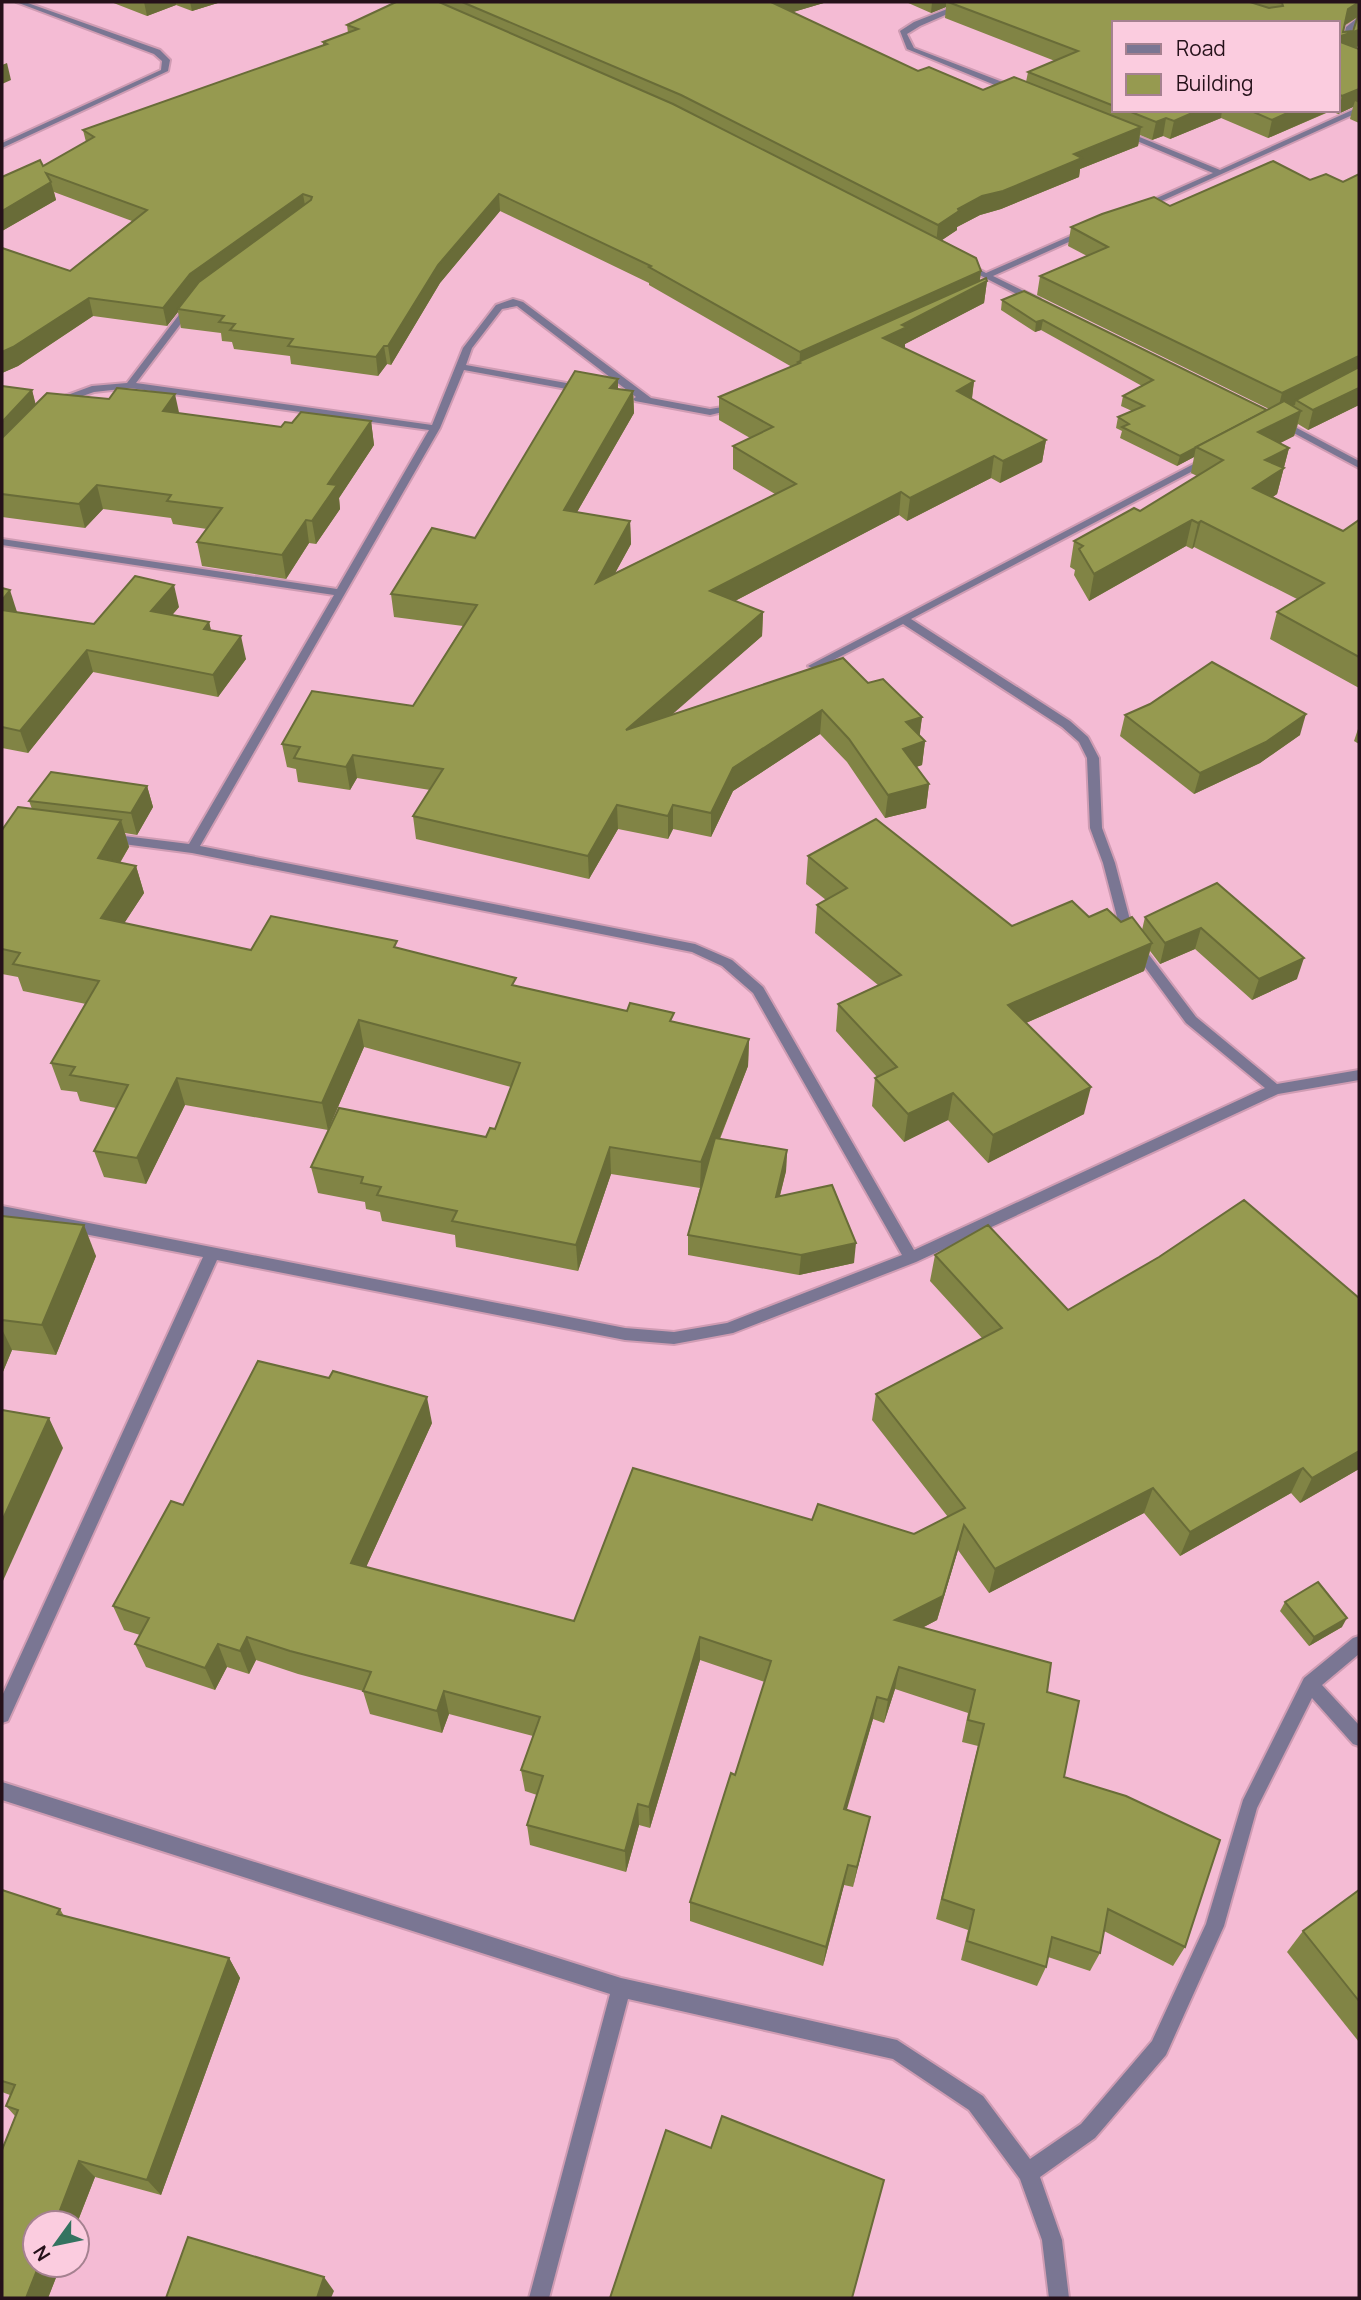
<svg xmlns="http://www.w3.org/2000/svg" width="1361" height="2300" viewBox="0 0 1361 2300" font-family="Manrope,sans-serif">
<style>
.lines{fill:none;stroke-linecap:round;stroke-linejoin:round}
.street-casing{stroke:#cf9cb3;stroke-width:4}
.street{fill:#7a7693;fill-rule:evenodd}
.wall{fill:#818445;fill-rule:evenodd}
.shaded-wall{fill:#696c38}
.building{fill:#969a50;stroke:#696c38;stroke-width:2}
</style>
<rect width="100%" height="100%" fill="#f4bbd4"/>
<g class="lines">
<g class="street-casing">
<g id="street">
<path d="M16,2H25L160,50L170,60L168,71L2,148V143L161,70L162,61L154,54Z"/>
<path d="M965,2H975L920,26L907,34L914,48L1018,88V92H1012L907,49L900,31L914,22Z"/>
<path d="M1356,19H1359V24L1353,28L1348,46L1341,48L1346,27Z"/>
<path d="M1359,107V112L1144,209L1140,207L1141,205L1213,173L1118,133L1125,131L1220,170Z"/>
<path d="M1084,230L1091,232L993,276L1040,299V303H1034L960,265L967,263L986,273Z"/>
<path d="M513,299L523,302L651,398L710,409L735,405L740,408L710,415L635,401L633,399L636,397L517,306L502,309L472,348L466,365L583,386L588,389L583,392L464,370L440,428L200,846L695,944L732,960L763,987L914,1250L1265,1088L1186,1023L1122,936L1103,863L1090,828L1087,758L1079,742L1062,727L903,624L818,668L814,669L808,666L1207,457L1212,460L1210,462L911,619L1070,721L1088,737L1099,758L1102,828L1115,863L1134,935L1196,1017L1277,1084L1359,1070V1080L1278,1094L916,1262L733,1333L674,1344L625,1340L217,1260L8,1721L2,1723V1696L203,1257L2,1218V1206L625,1328L674,1332L727,1323L902,1255L753,993L722,966L692,952L192,853L108,842L102,838L108,834L189,844L334,595L2,545V539L337,589L429,430L130,388L94,392L57,405L54,404V400L92,386L127,383L188,303L191,302L195,305L136,383L432,425L463,348L496,305Z"/>
<path d="M1280,419L1359,461V468L1277,424V420Z"/>
<path d="M1359,1636V1654L1322,1685L1359,1725V1746L1353,1744L1312,1698L1257,1808L1224,1926L1166,2055L1095,2138L1040,2177L1062,2240L1069,2298H1049L1042,2240L1020,2179L969,2110L893,2059L628,1999L549,2298H529L610,1994L2,1800V1782L621,1978L897,2040L983,2096L1030,2159L1081,2124L1152,2041L1206,1924L1243,1800L1304,1678L1353,1638Z"/>
</g>
</g>
<use href="#street" class="street"/>
</g>
<g class="wall">
<path d="M111,2H221L192,11L176,5L147,16Z"/>
<path d="M396,2H827L793,12L918,71L929,67L983,90L1014,77L1026,82L1028,72L1055,61L945,18L946,7L931,13L906,2H1359V46L1355,48L1359,49V123L1350,119L1353,107L1338,114L1331,111L1268,138L1221,118L1170,139L1163,136L1152,140L1140,135L1138,146L1080,169L1079,177L1001,209L980,215L957,227V230L942,240L976,258L981,271L980,280L986,278L987,281L984,303L905,344V349L974,381L972,399L1046,440L1042,462L1000,483L991,478L907,521L899,515L735,601L763,612L762,636L670,715L843,658L868,683L883,679L922,717L919,736L925,741L922,765L916,767L929,784L926,808L885,818L847,762L820,734L733,791L711,837L673,829L668,839L618,829L589,879L416,839L413,816L430,790L357,778L350,790L298,782L296,769L287,767L282,744L312,691L413,706L463,626L394,617L391,594L432,528L475,538L575,371L618,379V389L633,391L634,413L577,512L630,521L631,544L615,573L775,494L733,469V446L750,438L719,420V397L792,367L649,285V283L500,211L440,283L391,365L387,364L378,376L291,364L290,356L234,349L232,342L222,341L221,333L181,328L178,312L167,326L93,316L18,366L2,373V248L70,271L132,221L54,192L56,200L2,231V177L40,160L43,166L86,142L83,130L323,46V42L348,33L347,25ZM1358,17L1353,31L1343,32L1344,26ZM1114,23H1338V110H1114Z"/>
<path d="M1310,180L1343,182L1359,405L1308,430L1298,424L1294,436L1280,443L1289,448L1277,494L1273,497L1343,531L1359,520V688L1270,639L1277,612L1297,599L1194,547L1192,549L1186,546L1089,601L1074,575L1075,570L1070,567L1074,541L1140,511L1197,476L1191,473L1194,457L1177,466L1120,438L1122,431L1116,428L1118,417L1132,411L1121,406L1123,396L1142,386L1041,330L1035,332L1001,310L1002,300L1267,410L1269,409L1037,295L1040,276L1087,256L1068,246L1071,227L1170,206Z"/>
<path d="M2,386L32,390L35,404L180,414L281,427L292,423L371,421L374,445L339,498L340,509L316,544L309,543L286,579L202,566L197,542L207,529L173,524L171,518L103,509L85,528L2,517Z"/>
<path d="M2,588L17,612H16L94,624L179,607L172,615L209,622L211,630L246,659L218,697L93,672L28,753L2,748Z"/>
<path d="M1125,715L1300,735L1260,763L1194,794L1120,736Z"/>
<path d="M1359,726V744L1354,741Z"/>
<path d="M147,786L153,807L137,835L125,833L129,847L120,863L136,866L144,893L124,923L251,950L399,948L516,986L749,1039L748,1066L720,1139L787,1150L786,1171L780,1196L854,1263L799,1275L688,1255V1235L700,1188L611,1174L578,1271L456,1247L455,1235L382,1221L380,1212L366,1209L365,1202L318,1193L311,1167L486,1137L495,1129L511,1087L364,1047L328,1130L185,1105L146,1184L104,1177L94,1151L116,1108L80,1101L77,1092L61,1090L51,1063L86,1004L23,991L18,977L2,974V830L32,809L29,801Z"/>
<path d="M808,856L1012,926L1089,917L1121,922L1142,930L1145,917L1217,883L1297,979L1252,1000L1195,949L1160,964L1150,951L1144,971L1026,1023L1084,1114L988,1163L948,1120L904,1142L872,1106L875,1078L877,1077L836,1031L838,1004L878,985L815,933L817,905L826,900L806,884Z"/>
<path d="M2,1216L96,1256L56,1355L12,1350L2,1374Z"/>
<path d="M935,1255L1068,1310L1359,1469L1300,1503L1291,1493L1180,1556L1144,1513L989,1593L958,1550L937,1620L922,1628L1047,1692L1064,1777L1185,1947L1173,1966L1104,1931L1100,1953L1090,1971L1048,1957L1046,1967L1037,1986L961,1960L968,1930L936,1919L978,1746L962,1742L968,1713L895,1689L884,1723L873,1719L846,1810L865,1838L853,1887L844,1885L823,1966L690,1921V1902L735,1775L765,1682L700,1660L650,1828L639,1825L626,1872L530,1845L527,1825L537,1795L525,1791L521,1770L533,1736L449,1714L442,1733L370,1714L363,1691L298,1674L256,1660L249,1674L227,1667L215,1690L146,1667L135,1644L140,1635L124,1630L113,1606L183,1505L432,1423L366,1567L574,1621L812,1520L914,1534L948,1517L872,1420L876,1394L982,1338L930,1281Z"/>
<path d="M1285,1602L1342,1627L1309,1646L1280,1611Z"/>
<path d="M2,1890L60,1909L64,1916L229,1958L240,1978L161,2195L95,2177L48,2298H2L15,2116L6,2106L10,2095L2,2092Z"/>
<path d="M1359,1890V2042L1287,1952L1303,1931Z"/>
</g>
<g class="shaded-wall">
<path d="M144,2H176V5L147,16Z"/>
<path d="M190,2H221L192,11Z"/>
<path d="M771,2H827L770,19Z"/>
<path d="M932,2H946V7L931,13Z"/>
<path d="M1359,2V16L1343,26L1348,9Z"/>
<path d="M1359,30V46L1338,53V37Z"/>
<path d="M7,63L11,80L2,84V65Z"/>
<path d="M1359,89V103L1355,101L1353,107L1338,114L1342,96Z"/>
<path d="M1199,110H1222L1221,118L1170,139L1174,121Z"/>
<path d="M1294,110H1332L1268,138L1272,120Z"/>
<path d="M1166,118L1163,136L1152,140L1156,122Z"/>
<path d="M1141,127L1138,146L1080,169L1079,177L1001,209L980,215L957,227V230L936,244L938,225L958,209L982,196L1074,154Z"/>
<path d="M51,182L56,200L2,231V211Z"/>
<path d="M303,194L306,211L178,309V312L167,326L163,308L190,274Z"/>
<path d="M499,194L500,211L440,283L391,365L388,346L438,265Z"/>
<path d="M981,271L979,285L987,281L984,303L905,344V349L883,338L902,325L799,371L800,352Z"/>
<path d="M89,298L93,316L18,366L2,373V352Z"/>
<path d="M1043,320L1041,330L1035,332L1036,322Z"/>
<path d="M384,346L387,364L378,376L376,357Z"/>
<path d="M1359,356V373L1296,400L1295,405L1277,413L1282,393Z"/>
<path d="M618,379V401L610,388Z"/>
<path d="M974,381L971,404L957,391Z"/>
<path d="M1359,388V405L1308,430L1313,410Z"/>
<path d="M32,390L38,413L2,452V422Z"/>
<path d="M633,391L634,413L565,533L564,510Z"/>
<path d="M175,394L180,417L163,411Z"/>
<path d="M1301,411L1294,436L1251,458L1258,432Z"/>
<path d="M371,421L374,445L339,498L340,509L316,544L312,521L328,484Z"/>
<path d="M1046,440L1042,462L1000,483L1003,461Z"/>
<path d="M1196,447L1194,457L1177,466L1180,456Z"/>
<path d="M1289,448L1277,494L1246,514L1253,488L1265,460Z"/>
<path d="M994,456L991,478L907,521L910,498Z"/>
<path d="M97,485L103,509L85,528L79,504Z"/>
<path d="M901,492L899,515L710,614V591Z"/>
<path d="M306,520L309,543L286,579L282,555Z"/>
<path d="M1192,520L1186,546L1089,601L1094,574Z"/>
<path d="M630,521L631,544L597,606L596,583Z"/>
<path d="M1201,521L1194,547L1192,549L1198,523Z"/>
<path d="M174,585L179,607L157,633L151,611Z"/>
<path d="M10,590L17,612L2,631V600Z"/>
<path d="M763,612L762,636L627,754L626,730Z"/>
<path d="M209,622L214,645L204,629Z"/>
<path d="M241,636L246,659L218,697L213,675Z"/>
<path d="M87,650L93,672L28,753L20,731Z"/>
<path d="M822,710L820,734L733,791L711,837V813L733,768Z"/>
<path d="M1306,714L1300,735L1260,763L1194,794L1200,773Z"/>
<path d="M922,717L919,741L906,722Z"/>
<path d="M925,741L922,765L901,772L903,749Z"/>
<path d="M353,755L357,778L350,790L346,767Z"/>
<path d="M929,784L926,808L885,818L888,795Z"/>
<path d="M147,786L153,807L137,835L131,813Z"/>
<path d="M617,805L618,829L589,879L588,856Z"/>
<path d="M673,805V829L668,839V816Z"/>
<path d="M121,820L129,847L106,886L98,858Z"/>
<path d="M136,866L144,893L110,945L101,918Z"/>
<path d="M1201,928L1195,949L1160,964L1165,943Z"/>
<path d="M1152,943L1144,971L1003,1033L1008,1005Z"/>
<path d="M1304,958L1297,979L1252,1000L1259,979Z"/>
<path d="M359,1020L364,1047L328,1130L322,1103Z"/>
<path d="M749,1039L748,1066L700,1188L701,1162Z"/>
<path d="M177,1078L185,1105L146,1184L137,1158Z"/>
<path d="M1091,1087L1084,1114L988,1163L993,1135Z"/>
<path d="M953,1093L948,1120L904,1142L908,1114Z"/>
<path d="M610,1147L611,1174L578,1271L576,1245Z"/>
<path d="M787,1150L786,1171L774,1218L776,1197Z"/>
<path d="M84,1225L96,1256L56,1355L42,1325Z"/>
<path d="M856,1243L854,1263L799,1275L801,1255Z"/>
<path d="M2,1329L12,1350L2,1374Z"/>
<path d="M427,1397L432,1423L357,1587L351,1563Z"/>
<path d="M49,1418L63,1448L2,1583V1521Z"/>
<path d="M1359,1451V1469L1300,1503L1312,1478Z"/>
<path d="M1303,1468L1291,1493L1180,1556L1190,1532Z"/>
<path d="M1153,1488L1144,1513L989,1593L995,1569Z"/>
<path d="M964,1525L958,1550L937,1620L891,1644L895,1620Z"/>
<path d="M1347,1618L1342,1627L1309,1646L1314,1637Z"/>
<path d="M247,1637L256,1660L249,1674L240,1651Z"/>
<path d="M700,1637V1660L650,1828L649,1807Z"/>
<path d="M218,1644L227,1667L215,1690L205,1668Z"/>
<path d="M899,1667L895,1689L884,1723L888,1700Z"/>
<path d="M444,1691L449,1714L442,1733L437,1711Z"/>
<path d="M877,1697L873,1719L841,1830L844,1809Z"/>
<path d="M638,1804L639,1825L626,1872L625,1851Z"/>
<path d="M870,1817L865,1838L853,1887L857,1867Z"/>
<path d="M848,1865L844,1885L823,1966L826,1947Z"/>
<path d="M229,1958L240,1978L161,2195L147,2180Z"/>
<path d="M79,2161L95,2177L77,2223H55Z"/>
<path d="M39,2265H61L48,2298H26Z"/>
<path d="M324,2277L334,2291L331,2298H317Z"/>
</g>
<g class="building">
<path d="M396,2H439L673,104L976,258L981,271L800,352L649,267L651,266L499,194L438,265L388,346H384L376,357L288,346L293,339L230,330L235,324L219,322L224,316L178,309L199,282L311,200L312,197L303,194L190,274L163,308L89,298L13,347L2,352V248L70,271L147,210L46,173L51,182L2,211V177L40,160L43,166L94,137L83,130L327,44L323,42L358,29L347,25Z"/>
<path d="M462,2H771L918,71L929,67L983,90L1014,77L1141,127L1074,154L1082,158L1003,191L982,196L958,209L959,211L938,225L681,95Z"/>
<path d="M948,2H1250L1269,8L1283,6L1282,3L1277,2H1359L1348,9L1343,32L1353,31L1359,13V30L1338,37V23H1114V106L1028,72L1078,51Z"/>
<path d="M1338,41L1359,49V89L1342,96L1338,94Z"/>
<path d="M1126,110H1199L1174,121L1166,118L1156,122Z"/>
<path d="M1249,110H1294L1272,120Z"/>
<path d="M1273,161L1310,180L1326,174L1343,182L1359,174V356L1282,393L1040,276L1108,247L1071,227L1102,214L1154,197L1170,206Z"/>
<path d="M986,278L987,281L902,325L907,327L883,338L974,381L957,391L1046,440L1003,461L994,456L910,498L901,492L710,591L763,612L626,730L843,658L868,683L883,679L922,717L906,722L925,741L903,749L929,784L888,795L849,739L822,710L733,768L711,813L673,805L668,816L617,805L588,856L413,816L443,769L353,755L346,767L294,758L300,747L282,744L312,691L413,706L477,605L391,594L432,528L475,538L575,371L618,379L610,388L633,391L564,510L630,521L596,583L796,484L733,446L773,427L719,397L800,363L798,362Z"/>
<path d="M1024,291L1267,410L1180,456L1122,427L1129,424L1118,417L1144,406L1123,396L1153,380L1043,320L1036,322L1002,300Z"/>
<path d="M1359,367V388L1313,410L1296,400Z"/>
<path d="M2,386L32,390L2,422Z"/>
<path d="M117,388L175,394L163,411L281,427L285,422L292,423L301,412L371,421L328,484L337,485L312,521L306,520L282,555L197,542L222,508L167,501L171,495L97,485L79,504L2,494V438L47,393L109,399Z"/>
<path d="M1284,401L1301,411L1258,432L1289,448L1265,460L1284,468L1253,488L1343,531L1359,520V657L1277,612L1324,583L1201,521L1198,523L1192,520L1094,574L1079,549L1083,546L1074,541L1134,508L1140,511L1223,460L1196,447Z"/>
<path d="M135,576L174,585L151,611L209,622L204,629L241,636L213,675L87,650L20,731L2,727V610L94,624Z"/>
<path d="M2,588L10,590L2,600Z"/>
<path d="M1212,662L1306,714L1266,742L1200,773L1125,715L1150,704Z"/>
<path d="M51,772L147,786L131,813L29,801Z"/>
<path d="M18,807L121,820L98,858L136,866L101,918L251,950L271,916L397,941L394,947L516,978L512,985L627,1011L630,1003L674,1013L670,1021L749,1039L701,1162L610,1147L576,1245L452,1221L457,1211L377,1195L381,1187L361,1183L363,1177L311,1167L339,1108L486,1137L490,1128L495,1129L520,1063L359,1020L322,1103L177,1078L137,1158L94,1151L128,1085L70,1075L75,1067L51,1063L99,981L13,964L20,953L2,949V830Z"/>
<path d="M876,819L1012,926L1072,901L1089,917L1107,909L1121,922L1132,917L1152,943L1008,1005L1091,1087L993,1135L953,1093L908,1114L875,1078L897,1067L838,1004L901,975L817,905L847,888L808,856Z"/>
<path d="M1217,883L1304,958L1259,979L1201,928L1165,943L1145,917Z"/>
<path d="M715,1138L787,1150L776,1197L832,1185L856,1243L801,1255L688,1235Z"/>
<path d="M1244,1200L1359,1298V1451L1312,1478L1303,1468L1190,1532L1153,1488L995,1569L964,1525L943,1596L895,1620L1051,1663L1047,1692L1079,1701L1064,1777L1126,1796L1220,1840L1185,1947L1108,1909L1100,1953L1052,1937L1046,1967L967,1941L974,1910L942,1899L984,1724L968,1720L975,1690L899,1667L888,1700L877,1697L844,1809L870,1817L857,1867L848,1865L826,1947L690,1902L731,1773L735,1775L771,1661L700,1637L649,1807L638,1804L625,1851L527,1825L543,1776L521,1770L540,1717L444,1691L437,1711L363,1691L371,1672L290,1651L247,1637L240,1651L218,1644L205,1668L135,1644L149,1618L113,1606L171,1501L183,1505L258,1361L329,1378L333,1371L427,1397L351,1563L574,1621L633,1468L812,1520L818,1504L914,1534L965,1508L876,1394L1002,1328L935,1255L988,1225L1068,1310L1159,1257Z"/>
<path d="M2,1216L84,1225L42,1325L2,1320Z"/>
<path d="M2,1410L49,1418L2,1521Z"/>
<path d="M1318,1582L1347,1618L1314,1637L1285,1602Z"/>
<path d="M2,1890L60,1909L57,1914L229,1958L147,2180L79,2161L55,2223H35V2265H39L26,2298H2V2150L18,2110L6,2106L15,2085L2,2081Z"/>
<path d="M1359,1890V2001L1303,1931Z"/>
<path d="M722,2116L884,2180L852,2298H610L666,2130L711,2148Z"/>
<path d="M188,2237L324,2277L317,2298H166Z"/>
</g>
<rect width="1361" height="2300" fill="none" stroke="#25111a" stroke-width="7"/>
<rect x="1112" y="21" width="228" height="91" fill="#fbccdf" stroke="#a58190" stroke-width="2"/>
<rect x="1126" y="44" width="35" height="10" fill="#7a7693" stroke="#a58190" stroke-width="2"/>
<text x="1176" y="56" font-size="21" fill="#25111a">Road</text>
<rect x="1126" y="74" width="35" height="21" fill="#969a50" stroke="#a58190" stroke-width="2"/>
<text x="1176" y="91" font-size="21" fill="#25111a">Building</text>
<g transform="translate(56 2244) rotate(237)"><circle r="33" fill="#fbccdf" stroke="#a58190" stroke-width="2"/>
<path d="M0-5L12 26L0 18L-12 26Z" fill="#347360"/>
<text y="-10" font-size="19" font-weight="bold" text-anchor="middle" fill="#25111a">N</text>
</g>
</svg>
